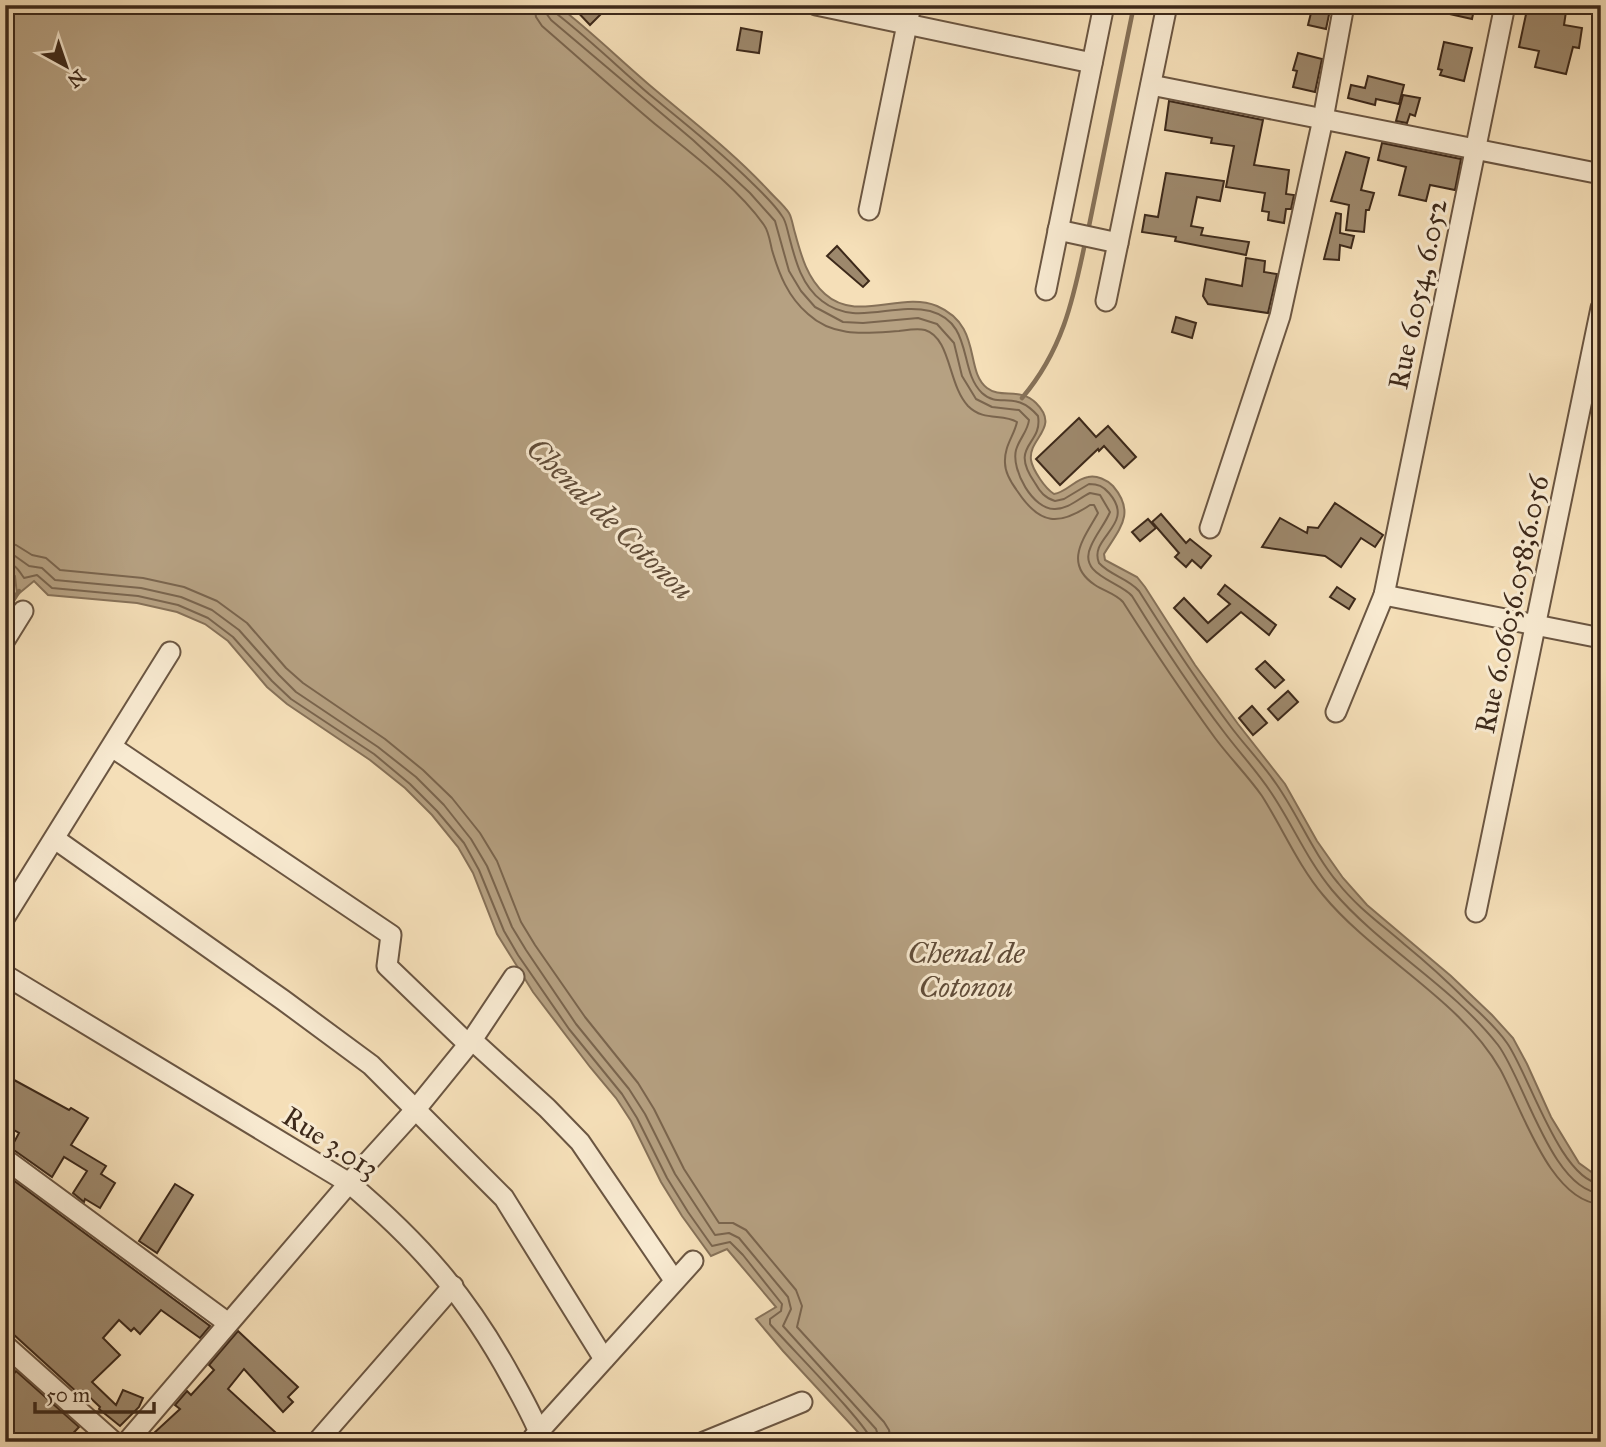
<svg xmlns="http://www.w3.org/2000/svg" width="1606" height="1447" viewBox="0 0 1606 1447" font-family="'IM FELL Great Primer',serif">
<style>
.water{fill:#b6a182;stroke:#867158;stroke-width:2}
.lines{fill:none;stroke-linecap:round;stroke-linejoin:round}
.shore{stroke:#7a654e;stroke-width:2}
.stream{stroke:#867158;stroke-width:4.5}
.building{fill:#9d886c;stroke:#3d291a;stroke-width:2}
.street-casing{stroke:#6b5642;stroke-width:23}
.street{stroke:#f8ead1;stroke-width:19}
.labels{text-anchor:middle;stroke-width:6;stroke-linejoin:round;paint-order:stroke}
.street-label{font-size:28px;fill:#3d291a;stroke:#f8ead1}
.water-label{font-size:30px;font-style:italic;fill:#614d39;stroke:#f8ead1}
</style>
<rect width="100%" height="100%" fill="#f5dfb8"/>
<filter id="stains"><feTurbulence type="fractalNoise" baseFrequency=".00286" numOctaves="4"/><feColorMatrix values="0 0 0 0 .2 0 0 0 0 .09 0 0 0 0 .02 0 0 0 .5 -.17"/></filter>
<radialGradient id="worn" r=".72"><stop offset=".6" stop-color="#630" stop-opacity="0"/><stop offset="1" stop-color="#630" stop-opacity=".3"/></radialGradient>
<path class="water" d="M5,5H557C591,31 621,61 653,88C692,121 733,152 768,190C774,197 784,205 789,213C792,218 793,227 795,233C801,255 807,278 825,294C857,323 901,291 937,306C983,326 964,370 987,388C1001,399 1020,387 1036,403C1061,428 1028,438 1031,460C1032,467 1036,473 1040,479C1044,485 1048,490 1054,494C1067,492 1075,479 1088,477C1097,475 1107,480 1113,486C1136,513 1120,528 1104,554L1105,560L1137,577L1145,587L1195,665L1238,724L1285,784L1317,841L1343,878L1367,905L1451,976L1492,1015L1513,1038L1527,1064L1551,1117L1579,1163L1601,1179V1442H867L783,1351L756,1319L776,1307L727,1249L711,1256L682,1216L661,1182L631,1121L616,1098L590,1067L533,992L497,934L473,873L458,847L432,815L405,788L370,760L287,704L267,687L228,641L205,624L177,612L137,603L48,595L34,581L17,595L15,576L5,568Z"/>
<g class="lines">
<g class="shore">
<path d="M534,5L536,17L542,26C580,59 617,92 655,124C691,153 738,188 764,225C769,232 770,242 772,250C779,274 788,297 808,314C834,338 866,333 899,331C907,330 917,328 925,330C951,338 948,385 968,406C984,422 1002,413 1017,422C1014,436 1004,446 1005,463C1005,474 1012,484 1018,492C1040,525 1059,526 1090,505H1094L1098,513C1085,537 1062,563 1095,585C1104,591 1116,594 1123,602C1153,649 1183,694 1215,738C1230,758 1248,776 1262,796C1283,829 1298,865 1323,895C1374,957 1460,999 1500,1069C1521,1106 1550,1202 1601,1204"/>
<path d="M545,5L546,13L551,20L693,140L750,193L775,221L789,271L801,291L815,307L843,322L863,323L918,318L937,324L954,343L962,376L976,399L992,407L1019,410L1029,420C1028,431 1019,439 1016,450C1011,470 1033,510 1055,509C1069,509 1079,498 1090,493L1100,495L1110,512C1105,524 1096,534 1091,546C1077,575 1119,581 1132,596C1161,643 1191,689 1224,732C1239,752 1256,770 1270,791C1292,823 1307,860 1332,890C1381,948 1451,985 1498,1045C1524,1079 1552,1191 1601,1193"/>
<path d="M554,5L557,14C589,39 618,67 649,94C682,121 715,147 746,177C758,189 773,202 782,216C786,221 787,229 789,236C795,259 801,285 822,301C855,327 893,302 930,311C974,323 958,370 982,393C999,409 1015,389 1038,416C1043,446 1008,444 1035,483C1040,492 1045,498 1055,501L1064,499L1089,484C1098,484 1103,486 1109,493C1137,525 1088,537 1099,563C1111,576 1128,578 1139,591C1168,637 1198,683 1231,727C1246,747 1263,764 1277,785C1299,817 1313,853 1338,883C1357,907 1381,924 1404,944C1426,962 1447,981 1467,1001C1481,1014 1496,1027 1507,1043C1529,1074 1560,1180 1601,1184"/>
<path d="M5,543L16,545L32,555L46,558L60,570L143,578L184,587L217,601L247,623L286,668L303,683L385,739L423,770L452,798L480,833L497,861L521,922L535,945L585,1017L638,1083L654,1109L684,1169L719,1223H733L746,1230L796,1290L802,1306L797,1327L884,1422L889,1430L891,1442"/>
<path d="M5,554L15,556L29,566L42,568L55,580L141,588L181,597L212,610L239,630L279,675L296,692L378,747L416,777L444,805L471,839L487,866L512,927L526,950L576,1024L629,1089L645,1114L675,1174L715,1235L729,1233L739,1238L788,1297L791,1309L783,1326L876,1429L880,1442"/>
<path d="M5,563C15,563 19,571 24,578L37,575L52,588L138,596L178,605L208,618L233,637L272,681L291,699L374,754L410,784L437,811L464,843L479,870L504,931L518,955L569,1029L622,1094L637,1118L667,1178L688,1212L712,1246L730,1242L743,1255L782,1304L781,1311L770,1319V1324C786,1343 870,1427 872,1442"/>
</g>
<g class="stream">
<path d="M1088,231L1134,5"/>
<path d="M1022,398C1062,351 1073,301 1085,243"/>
<path d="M5,613L19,591"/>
</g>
</g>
<g class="building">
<path d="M571,5H590L600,15L590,25Z"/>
<path d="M1313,5H1331L1326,29L1308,25Z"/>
<path d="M1437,5H1475L1472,19L1436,11Z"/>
<path d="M1528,5H1567L1564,25L1582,28L1579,48L1573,47L1566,74L1535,67L1539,51L1519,47Z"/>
<path d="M741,28L762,32L759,53L737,50Z"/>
<path d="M1444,42L1472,48L1464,81L1440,75L1442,70L1438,69Z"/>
<path d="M1298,53L1322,59L1315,92L1293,87L1297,71L1293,70Z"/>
<path d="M1368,76L1404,85L1399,104L1376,99L1375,105L1348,98L1351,85L1365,88Z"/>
<path d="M1403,95L1420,98L1415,116L1410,114L1407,123L1396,121Z"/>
<path d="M1169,101L1263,120L1254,165L1289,170L1286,194L1294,195L1291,209H1286L1284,223L1268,220L1269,212L1262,211L1265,193L1226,187L1234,146L1211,143L1212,138L1165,130Z"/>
<path d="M1382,143L1461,159L1455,190L1430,185L1426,201L1399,195L1406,167L1378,160Z"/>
<path d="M1346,152L1369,158L1361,190L1374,193L1369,210H1366L1364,232L1346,230L1349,205L1331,201Z"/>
<path d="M1166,173L1224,181L1220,201L1197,197L1191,226L1203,228L1201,235L1249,242L1246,255L1175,241L1176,237L1142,232L1145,215L1158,217Z"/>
<path d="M1336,213L1341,214L1340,233L1354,236L1351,248L1340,245L1339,260L1324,259Z"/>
<path d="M837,246L869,281L863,287L827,256Z"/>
<path d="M1246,258L1265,261L1264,272L1277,274L1268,313L1208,304L1203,296L1206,279L1242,286Z"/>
<path d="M1176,317L1196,323L1192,338L1172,332Z"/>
<path d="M1079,418L1096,437L1108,426L1136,457L1124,468L1104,446L1099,451L1098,449L1060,485L1036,459Z"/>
<path d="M1335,503L1383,535L1375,547L1361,538L1341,567L1325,556L1262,547L1280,518L1307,533L1308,527L1318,528Z"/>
<path d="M1161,514L1186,543L1190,539L1211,556L1201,568L1192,560L1186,567L1175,557L1179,553L1152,522Z"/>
<path d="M1148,519L1156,528L1140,541L1132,532Z"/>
<path d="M1225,585L1276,625L1269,635L1241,612L1207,642L1174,608L1184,598L1208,623L1230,604L1218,594Z"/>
<path d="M1337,587L1355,599L1349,609L1330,597Z"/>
<path d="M1265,661L1284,680L1275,688L1256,669Z"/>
<path d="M1288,691L1298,702L1278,720L1268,709Z"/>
<path d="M1252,706L1267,723L1253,735L1239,718Z"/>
<path d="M5,1075L69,1110L71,1108L88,1118L71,1145L106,1166L101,1174L115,1183L100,1208L85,1199L84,1202L73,1193L87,1171L64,1157L52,1177L11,1148L19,1133L5,1125Z"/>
<path d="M5,1174L210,1326L200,1338L161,1310L140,1334L134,1328L131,1331L119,1320L103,1338L120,1355L92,1382L116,1405L123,1390L143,1398L139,1407L120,1426L99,1409L100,1407L83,1391L80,1395L13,1334L5,1333Z"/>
<path d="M175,1184L193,1195L157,1253L139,1241Z"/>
<path d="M238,1331L298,1387L288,1397L293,1402L283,1412L244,1369L228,1389L286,1442H162L154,1433L180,1409L175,1405L187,1391L191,1395L214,1370L209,1365Z"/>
<path d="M5,1368L13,1375L16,1371L79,1427L65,1442H5Z"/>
</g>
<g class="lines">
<g class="street-casing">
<g id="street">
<path d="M816,5L1092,63"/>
<path d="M1151,85L1601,174"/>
<path d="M869,210L911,5"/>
<path d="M1058,230L1118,243"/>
<path d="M1046,290L1104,5"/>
<path d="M1106,301L1167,5"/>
<path d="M1210,528L1280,316L1323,119L1344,5"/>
<path d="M1384,595L1601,638"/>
<path d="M5,640L23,611"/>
<path d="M1336,712L1384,595L1505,5"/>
<path d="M112,747L391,935L387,966L468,1044"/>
<path d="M55,839L283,1000L371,1065L504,1198L604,1359"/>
<path d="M1476,912L1601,308"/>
<path d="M5,917L170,652"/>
<path d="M5,975L349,1183C420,1243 467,1296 512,1379C523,1399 535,1420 543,1442"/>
<path d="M472,1040L547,1108L580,1142L674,1280"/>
<path d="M5,1159L228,1323"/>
<path d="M5,1345L114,1442"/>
<path d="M533,1438L693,1261"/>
<path d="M127,1442L349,1183L416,1109L472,1040L514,977"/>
<path d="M317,1442L453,1286"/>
<path d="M704,1442L802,1402"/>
</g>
</g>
<use href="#street" class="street"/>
</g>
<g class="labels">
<g class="street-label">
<text transform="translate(1417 294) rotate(-78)" y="10">Rue 6.054, 6.052</text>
<text transform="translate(1511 604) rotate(-78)" y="10">Rue 6.060;6.058;6.056</text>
<text transform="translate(331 1142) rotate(33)" y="10">Rue 3.013</text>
</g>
<g class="water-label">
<text transform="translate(610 519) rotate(44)" y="10">Chenal de Cotonou</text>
<text x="966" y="963">Chenal de<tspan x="966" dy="34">Cotonou</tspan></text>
</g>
</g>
<rect width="1606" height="1447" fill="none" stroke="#f5dfb8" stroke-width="28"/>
<rect x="7" y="7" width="1592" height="1433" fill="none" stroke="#3d291a" stroke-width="3.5"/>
<rect x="14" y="14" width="1578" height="1419" fill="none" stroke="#3d291a" stroke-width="2"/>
<g transform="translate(66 66) rotate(140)" stroke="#f8ead1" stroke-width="5" paint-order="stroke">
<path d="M0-5L12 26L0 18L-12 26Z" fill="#3d291a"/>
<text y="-10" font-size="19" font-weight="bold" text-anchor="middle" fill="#3d291a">N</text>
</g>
<path d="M35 1402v10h119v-10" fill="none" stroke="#3d291a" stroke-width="3.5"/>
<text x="46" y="1402" font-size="21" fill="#3d291a" stroke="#f8ead1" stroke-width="5" paint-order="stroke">50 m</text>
<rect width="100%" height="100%" filter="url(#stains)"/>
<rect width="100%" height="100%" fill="url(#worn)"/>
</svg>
